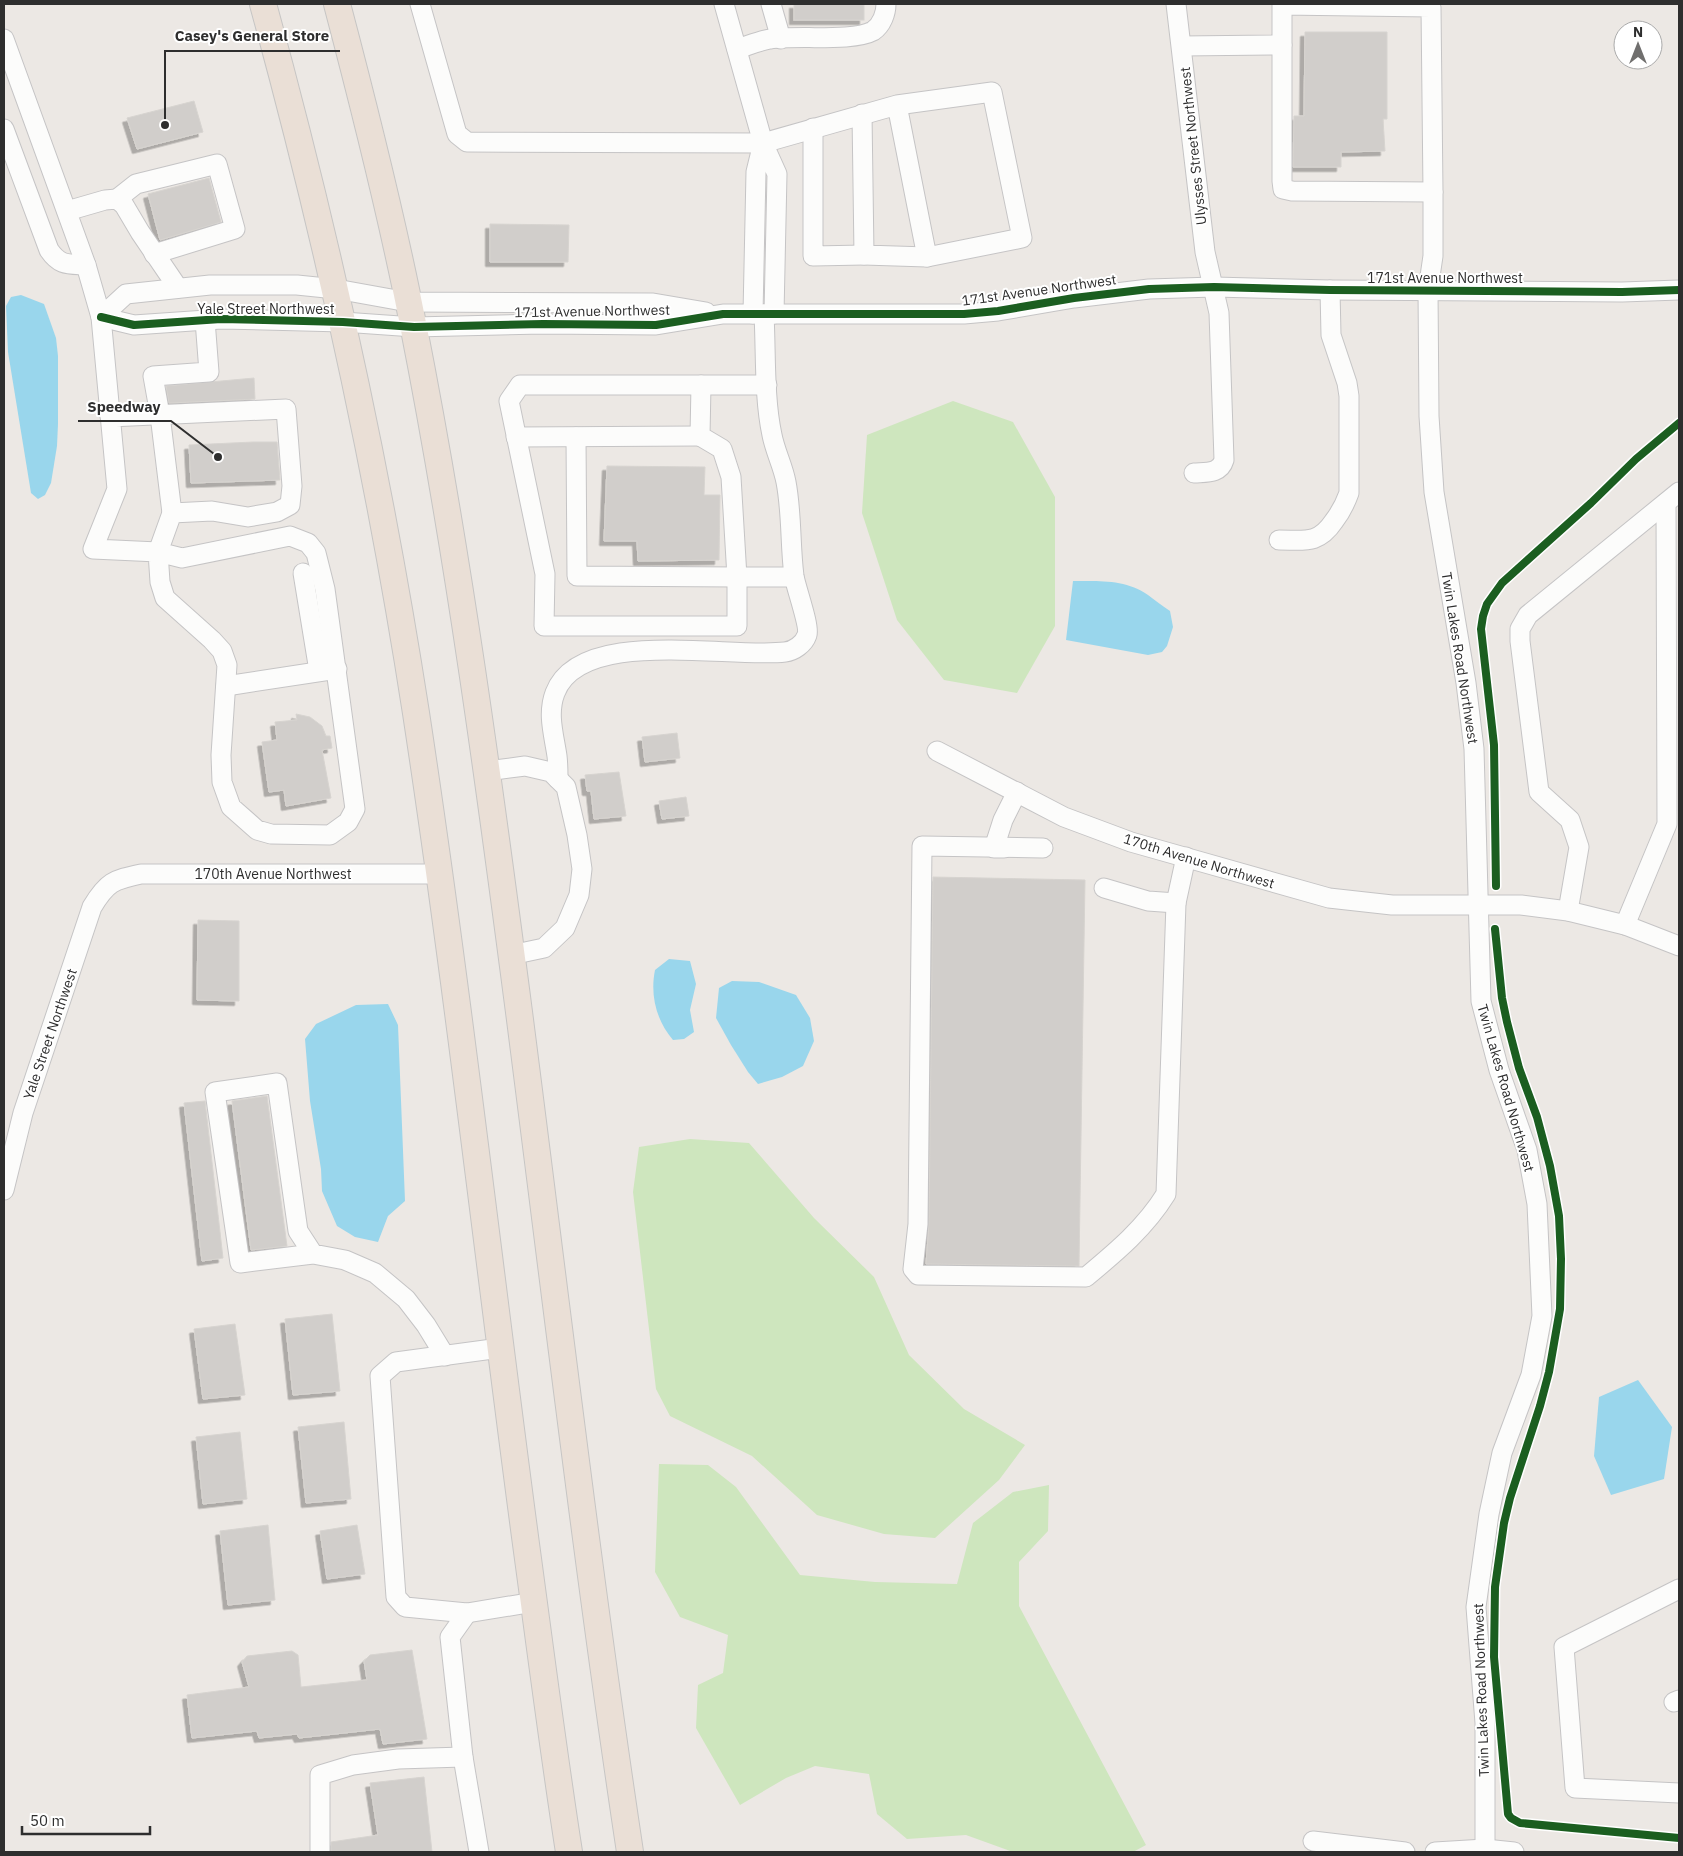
<svg xmlns="http://www.w3.org/2000/svg" width="1683" height="1856" viewBox="0 0 1683 1856" font-family="'IBM Plex Sans',sans-serif">
<style>
.green{fill:#cee6be}
.water{fill:#99d6ec}
.building{fill:#d1cecb;stroke:#d7d4d0;filter:url(#shadow)}
.lines{fill:none;stroke-linecap:round;stroke-linejoin:round}
.minor-casing{stroke:#c5c4c5;stroke-width:21}
.highway-casing{stroke:#c6c5c4;stroke-width:28}
.minor{stroke:#fcfcfb;stroke-width:19}
.highway{stroke:#eadfd6;stroke-width:26}
.cycleway-casing{stroke:#fff;stroke-width:11}
.cycleway{stroke:#1b5e20;stroke-width:8}
.labels{text-anchor:middle;stroke-width:4;stroke-linejoin:round;paint-order:stroke}
.street-label{font-size:14px;fill:#2e2e2e;stroke:#fff}
.leader{fill:none;stroke:#2e2e2e;stroke-width:2}
.callout-dot{fill:#2e2e2e;stroke:#fff;stroke-width:2}
.callout-label{font-size:15px;text-anchor:middle;font-weight:bold;fill:#2e2e2e;stroke:#fff;stroke-width:4;stroke-linejoin:round;paint-order:stroke}
</style>
<defs>
<filter id="shadow"><feDropShadow dx="-4.5" dy="4.5" stdDeviation="0" flood-color="#0004"/></filter>
</defs>
<rect width="100%" height="100%" fill="#ece8e4"/>
<g class="green">
<path d="M953,401L1013,422L1055,497V626L1017,693L944,680L897,620L862,513L867,435Z"/>
<path d="M690,1139L749,1143L814,1218L874,1277L909,1355L964,1409L1025,1445L999,1480L935,1538L884,1534L817,1515L752,1456L670,1416L656,1389L633,1192L639,1147Z"/>
<path d="M659,1464L708,1465L736,1487L800,1575L875,1582L957,1584L973,1523L1013,1492L1049,1485L1048,1531L1019,1562V1606L1146,1845L1133,1852H1013L966,1835L907,1839L877,1814L869,1774L815,1766L786,1778L740,1805L696,1728L698,1685L723,1673L728,1635L680,1617L655,1572Z"/>
</g>
<g class="water">
<path d="M21,295L44,304L56,338L58,356V424L57,446L51,483L45,495L38,499L31,493L8,352L6,306L11,297Z"/>
<path d="M1073,581C1098,581 1126,579 1148,595C1155,600 1162,606 1170,611L1173,627L1167,646L1162,652L1148,655L1066,640Z"/>
<path d="M669,959L690,961L696,984L690,1010L694,1032L684,1039L673,1040C656,1020 650,995 655,970Z"/>
<path d="M732,981L759,982L796,995L810,1018L814,1041L803,1066L782,1077L758,1084L748,1072L731,1045L716,1018L719,988Z"/>
<path d="M388,1004L398,1025L405,1201L388,1216L378,1242L355,1237L337,1226L322,1191L321,1169L310,1101L305,1039L316,1024L356,1005Z"/>
<path d="M1638,1380L1672,1427L1664,1479L1611,1495L1594,1456L1599,1397Z"/>
</g>
<g class="building">
<rect x="794" y="4" width="70" height="16"/>
<path d="M1305,32H1387V119H1383L1385,151L1341,152V167H1293L1294,116H1304Z"/>
<path d="M194,101L203,132L137,149L127,118Z"/>
<path d="M209,178L221,222L160,240L148,194Z"/>
<path d="M490,224L569,225L568,262H490Z"/>
<path d="M254,378L255,399L169,403L166,386Z"/>
<path d="M253,442H277L280,480L191,483L189,445Z"/>
<path d="M607,466L705,467L704,495H720L719,560L638,561L637,541H604Z"/>
<path d="M296,714L310,717L322,726L326,736H330L332,748L322,750L331,798L286,806L284,790L269,792L262,742L277,740L275,722L297,720Z"/>
<path d="M677,733L680,758L645,762L642,737Z"/>
<path d="M619,772L626,816L594,819L591,791H587L585,775Z"/>
<path d="M686,797L689,816L662,819L659,801Z"/>
<path d="M933,877L1085,880L1079,1266L926,1264L929,1224Z"/>
<path d="M198,920L239,921V1001L197,1000Z"/>
<path d="M267,1096L287,1246L251,1250L232,1101Z"/>
<path d="M205,1101L223,1258L202,1261L184,1103Z"/>
<path d="M332,1314L340,1391L293,1395L285,1319Z"/>
<path d="M235,1324L245,1395L203,1399L194,1329Z"/>
<path d="M344,1422L351,1499L306,1503L298,1427Z"/>
<path d="M240,1432L247,1499L203,1504L196,1437Z"/>
<path d="M268,1525L275,1600L228,1605L220,1531Z"/>
<path d="M357,1525L365,1574L327,1579L320,1531Z"/>
<path d="M412,1650L427,1739L383,1744L380,1729L299,1738L297,1734L259,1738L257,1731L192,1738L187,1695L249,1687L242,1662L247,1656L292,1651L298,1655L301,1687L367,1680L364,1661L370,1655Z"/>
<path d="M424,1777L432,1852H331V1842L378,1835L370,1783Z"/>
</g>
<g class="lines">
<g class="minor-casing">
<g id="minor">
<path d="M420,4L457,134L467,142L763,143L897,105L992,92L1022,238L927,257L897,105"/>
<path d="M724,4L763,143L777,174L774,314"/>
<path d="M771,4L781,39"/>
<path d="M1176,4L1205,252L1219,313L1224,460C1220,474 1206,472 1194,473"/>
<path d="M4,39L86,265L101,317L117,489L93,549L158,552L160,582L165,598L212,640L222,651L227,665L221,755L222,782L231,807L257,830L271,834L330,835L348,822L355,809L325,589L316,553L308,543L290,536L182,558L158,552L172,513L212,511L248,517L277,512L290,505L292,486L286,409L110,417"/>
<path d="M1282,45V181L1283,189L1292,191L1433,192"/>
<path d="M1182,46L1282,45V5L1431,7L1433,192V256L1428,290L1429,416L1434,492L1466,683L1474,749L1481,1001L1499,1070L1527,1150L1537,1204L1542,1316L1531,1375L1502,1453L1489,1514L1476,1607L1485,1723V1849"/>
<path d="M737,49C747,46 759,41 770,39C796,35 853,42 873,31C882,25 886,13 886,4"/>
<path d="M862,114L864,255L927,257"/>
<path d="M813,128V256L864,255"/>
<path d="M4,129L49,250C60,266 68,264 86,265"/>
<path d="M117,199L136,184L217,164L235,229L154,254"/>
<path d="M67,211L105,200L117,199L124,205L140,232L178,288"/>
<path d="M753,314L756,172L763,143"/>
<path d="M101,317L134,325L221,319L343,322L414,327L543,324L656,325L723,314H964L998,311L1074,298L1149,289L1214,287L1330,290L1622,292L1679,290"/>
<path d="M101,317L126,294L210,285H297L336,289L408,302L653,303L706,312"/>
<path d="M767,385H520L509,401L545,574L544,626H737V577H794"/>
<path d="M516,437L700,436"/>
<path d="M576,437L577,576L737,577L731,477L722,449L700,436L701,385"/>
<path d="M172,513L160,415L153,376L209,372L205,320"/>
<path d="M1279,540C1304,540 1318,545 1334,521C1341,512 1345,504 1349,493V396L1347,383L1331,335L1330,290"/>
<path d="M303,573L319,671"/>
<path d="M226,686L337,669"/>
<path d="M937,751L1064,817L1131,842L1329,898L1392,905H1521L1568,911L1625,925L1679,946"/>
<path d="M487,771L525,766L551,772L566,787L577,835L582,869L579,895L565,928L544,948L511,955"/>
<path d="M558,779C558,771 558,764 557,756C554,735 547,714 555,693C580,626 729,659 785,652C794,651 804,644 807,635C810,626 796,588 794,576C790,545 792,513 786,482C783,466 775,451 772,435C764,398 766,353 764,314"/>
<path d="M1004,848H994L1003,820L1017,792"/>
<path d="M1043,848L922,846L918,1224L913,1269L918,1275L1086,1277C1116,1252 1145,1228 1166,1194L1176,903"/>
<path d="M1104,888L1148,901L1176,903L1186,857"/>
<path d="M1568,911L1579,847L1570,820L1539,792L1520,641V629L1528,615L1679,492"/>
<path d="M1625,925L1667,824L1666,503"/>
<path d="M4,1190L23,1113L92,907C107,882 113,880 141,874H439"/>
<path d="M313,1254L240,1263L215,1092L277,1083L298,1231L313,1254L345,1260L375,1273L406,1299L426,1325L445,1356"/>
<path d="M500,1348L396,1362L380,1376L396,1597L405,1607L467,1613L534,1602"/>
<path d="M1679,1589L1564,1647L1575,1788L1679,1793"/>
<path d="M467,1613L450,1637L463,1757L479,1852"/>
<path d="M1674,1702L1679,1700"/>
<path d="M1313,1841L1405,1852"/>
<path d="M320,1852V1775L353,1765L398,1759L463,1757"/>
<path d="M1435,1852L1485,1849L1514,1852"/>
</g>
</g>
<g class="highway-casing">
<g id="highway">
<path d="M263,4C327,237 379,474 416,713C458,989 489,1267 526,1544C540,1647 553,1750 569,1852"/>
<path d="M337,4C365,110 392,217 413,324C458,552 489,782 519,1012C555,1292 588,1573 630,1852"/>
</g>
</g>
<use href="#minor" class="minor"/>
<use href="#highway" class="highway"/>
<g class="cycleway-casing">
<g id="cycleway">
<path d="M101,317L134,325L221,319L343,322L414,327L543,324L656,325L723,314H964L998,311L1074,298L1149,289L1214,287L1330,290L1622,292L1679,290"/>
<path d="M1496,886L1494,745L1481,629L1483,616L1487,604L1502,583L1591,503L1636,459L1679,423"/>
<path d="M1495,929L1502,998L1507,1022L1519,1068L1537,1117L1550,1166L1559,1216L1561,1259L1560,1309L1549,1372L1540,1406L1510,1498L1504,1523L1495,1587L1494,1657L1508,1814L1511,1818L1520,1823L1679,1838"/>
</g>
</g>
<use href="#cycleway" class="cycleway"/>
</g>
<g class="labels">
<g class="street-label">
<text transform="translate(1193 146) rotate(-96)" y="5">Ulysses Street Northwest</text>
<text x="1445" y="283">171st Avenue Northwest</text>
<text transform="translate(1039 290) rotate(-8)" y="5">171st Avenue Northwest</text>
<text x="266" y="314">Yale Street Northwest</text>
<text transform="translate(592 311) rotate(-1)" y="5">171st Avenue Northwest</text>
<text transform="translate(1460 658) rotate(81)" y="5">Twin Lakes Road Northwest</text>
<text transform="translate(1199 861) rotate(17)" y="5">170th Avenue Northwest</text>
<text x="273" y="879">170th Avenue Northwest</text>
<text transform="translate(50 1034) rotate(-71)" y="5">Yale Street Northwest</text>
<text transform="translate(1506 1088) rotate(74)" y="5">Twin Lakes Road Northwest</text>
<text transform="translate(1481 1690) rotate(-92)" y="5">Twin Lakes Road Northwest</text>
</g>
</g>
<path class="leader" d="M165 125L165 51H340M218 457L171 421H78"/>
<g class="callout-dot">
<circle cx="165" cy="125" r="5"/>
<circle cx="218" cy="457" r="5"/>
</g>
<g class="callout-label">
<text x="252" y="41">Casey's General Store</text>
<text x="124" y="412">Speedway</text>
</g>
<rect width="1683" height="1856" fill="none" stroke="#2e2e2e" stroke-width="10"/>
<g transform="translate(1638 45)"><circle r="24" fill="#ffffff" stroke="#ababab"/>
<path d="M0-4L9 19L0 12L-9 19Z" fill="#706f6e"/>
<text y="-8" font-size="14" font-weight="bold" text-anchor="middle" fill="#2e2e2e">N</text>
</g>
<path d="M22 1826v8h128v-8" fill="none" stroke="#2e2e2e" stroke-width="2.5"/>
<text x="30" y="1826" font-size="15" fill="#2e2e2e" stroke="#ffffff" stroke-width="4" paint-order="stroke">50 m</text>
</svg>
